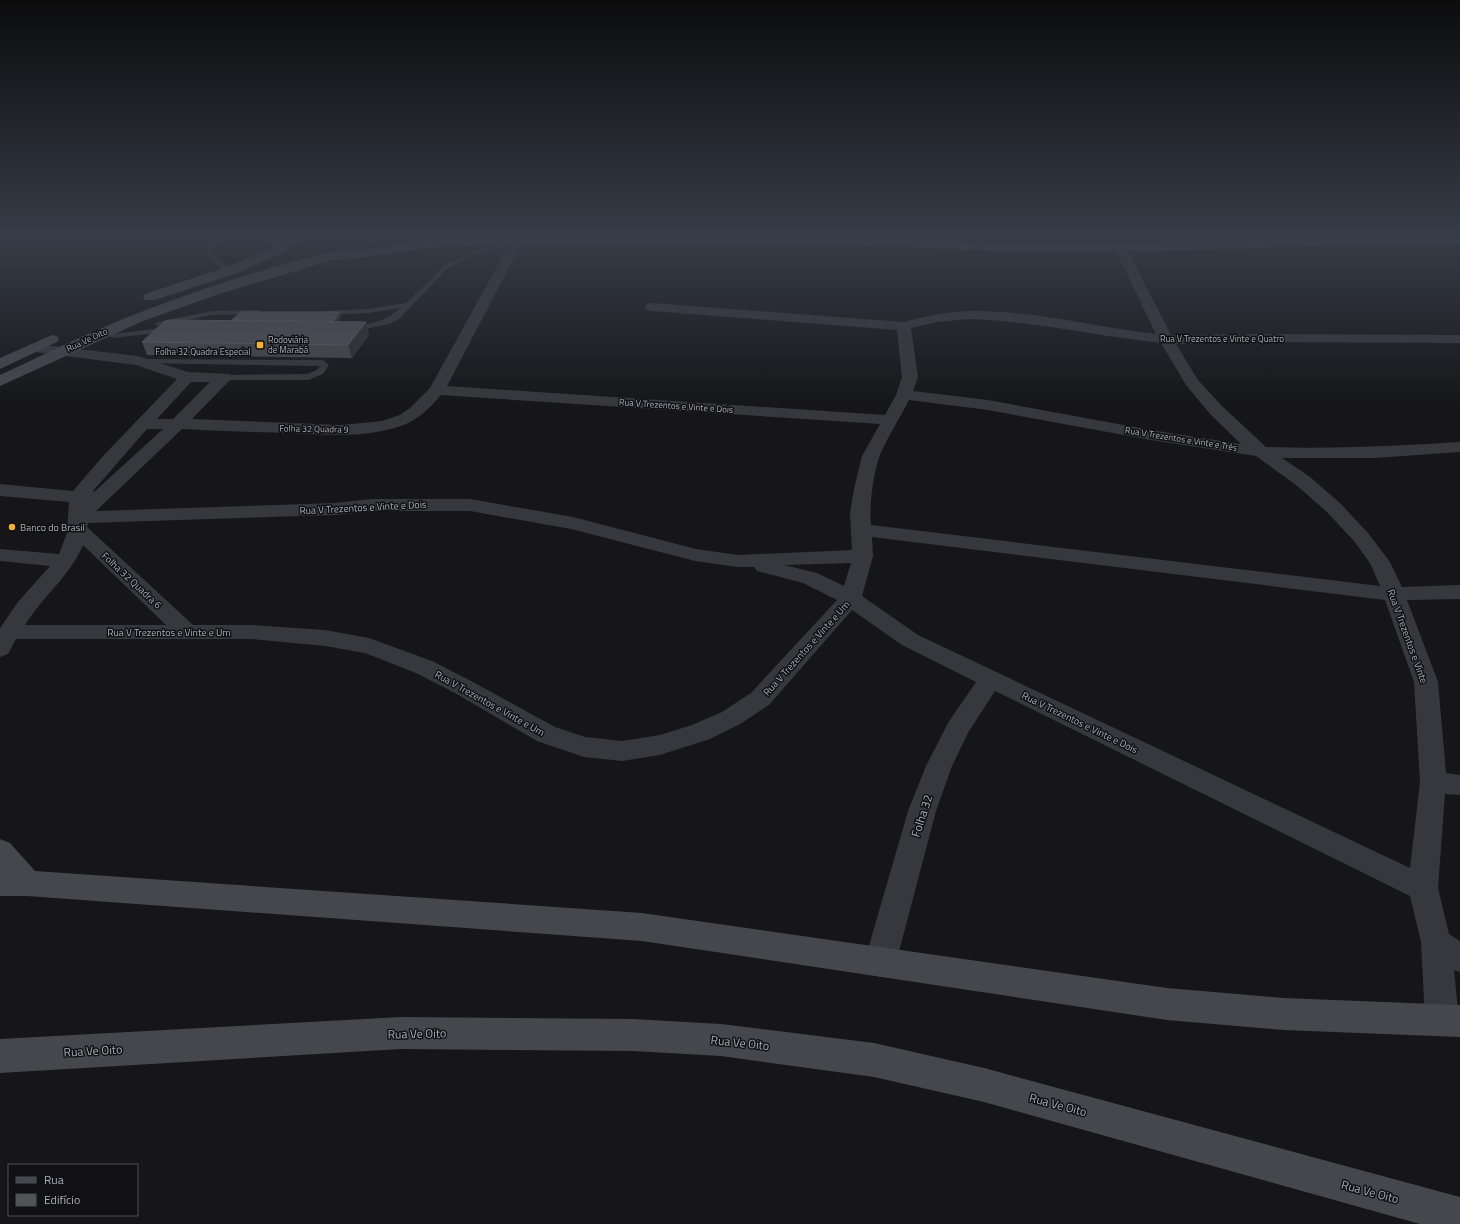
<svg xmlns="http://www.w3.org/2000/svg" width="1460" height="1224" viewBox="0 0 1460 1224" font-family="'Titillium Web',sans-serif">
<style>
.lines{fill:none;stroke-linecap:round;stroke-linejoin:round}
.service{fill:#37383d;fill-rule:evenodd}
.minor{fill:#37383d;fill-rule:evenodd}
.secondary{fill:#45474d;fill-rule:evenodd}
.trunk{fill:#5b5e65;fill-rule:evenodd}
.wall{fill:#47494d}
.shaded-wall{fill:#2f3033}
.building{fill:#525359;stroke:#5f6168}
.poi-dot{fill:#f2b134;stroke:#111113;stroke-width:1.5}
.labels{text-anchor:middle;stroke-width:3;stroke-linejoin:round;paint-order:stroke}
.far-street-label{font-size:9px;fill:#a8adb8;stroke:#111113}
.far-poi-label{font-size:9px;fill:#a8adb8;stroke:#111113;text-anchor:start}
.street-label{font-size:10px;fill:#a8adb8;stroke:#111113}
.poi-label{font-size:10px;fill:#a8adb8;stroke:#111113;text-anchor:start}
.near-street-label{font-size:12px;fill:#a8adb8;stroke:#111113}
</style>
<rect width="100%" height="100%" fill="#161618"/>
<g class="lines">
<g class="service">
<path d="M218,235H225L214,247L212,252L220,260L234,269V271C224,273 210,261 206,252L209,244Z"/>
<path d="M517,239L519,240V242L475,255L449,267L399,319L389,324L352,332L348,330L349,328C368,324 386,322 400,308L368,313L325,315L321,313L325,311L368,309L406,303L445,265L471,253Z"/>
<path d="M257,310L261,312L260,314L212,315L158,326L154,324L158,322L212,311Z"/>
<path d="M170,327L174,329L173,331L113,338L109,336L113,334Z"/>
<path d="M136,359L323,360L329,365L323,374L308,380H224L220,377L221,375L307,374L317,370L320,366L139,363H136L135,361Z"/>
</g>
<path class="minor" d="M517,237L521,238L523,241L447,386L885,415L896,395L902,377L897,330L652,311L647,310L645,307L647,304L652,303L904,322C926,316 948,311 970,311C1033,310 1094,327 1156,334L1114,247L1116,244H1124L1126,247L1171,335L1251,334L1460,335V343L1251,342L1176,344L1198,380L1222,406L1266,447C1331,449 1395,446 1460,442V452L1375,458H1282L1310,477L1340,503L1368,533L1390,562L1402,587L1460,585V599L1407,600L1438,682L1446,773L1460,775V795L1445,794L1438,888L1449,934L1460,941V972L1454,970L1459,1020L1454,1031L1442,1036L1430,1031L1425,1020L1421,942L1410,896L995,691L968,733L952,766L936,811L896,963L891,973L880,977L869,973L864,963L908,811L926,766L948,723L976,682L902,645L852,610L769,705L740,724L710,739L660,755L622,761L584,757L537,741L455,693L416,673L365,653L325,646L252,639H16L8,654L0,657V628L18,602L50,566L0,561V549L59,554L67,533L69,502L0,496V484L73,491L104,455L177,379L136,365L35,352L30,351L28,348L30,345L35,344L138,356L188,372L230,374L232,377L230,380L192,419L341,425L382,421L400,415L410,408L430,388L511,241L513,238ZM969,319C1034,321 1097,336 1161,343L1186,385L1210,414L1241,444L1151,430L988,400L913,391L918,377L911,328L937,322ZM191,382H210L173,419H157ZM441,395L880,424L862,456L854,489L850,513L852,550L738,555L696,549L573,517L470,499H371L335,503L96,511L182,429C219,431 255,432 292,433C328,435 366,438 401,426C418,420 430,408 441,395ZM909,400L988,410L1151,440L1256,456L1296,485L1326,511L1354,541L1370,563L1380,586L871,525C869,505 873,474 880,455C888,436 900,418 909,400ZM147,429H163L94,492L93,491ZM371,511H470L571,529L695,561L738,567H754L757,571L803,583L837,600L751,693L722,712L692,725L660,735L622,741L585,737L555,727L471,681L432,661L369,638L325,630L252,625H193L87,527L88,523L335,515ZM872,537L1385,600L1414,682L1420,782L1410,868L918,635L862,596L873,556ZM83,545L166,625H25C43,596 71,575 83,545ZM851,563L844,586L817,573L784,565Z"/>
<g class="secondary">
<path d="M253,235H274L283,242L293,235H307L284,252L237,273L155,300H145L143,297L145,294L227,267L273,247C269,238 259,242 253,235Z"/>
<path d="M484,237H841L1030,244L1200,242L1340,237H1460V245H1340L1200,250L1030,252L841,245H484L427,248L352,259L332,260L219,294L143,321L0,386V375C39,357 77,338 116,322C189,292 269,267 345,248L352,251L427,240Z"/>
<path d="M52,335L57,336L59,339L57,342L0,369V358Z"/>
<path d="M0,839L10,843L35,871L642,913L1167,988L1284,998L1460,1005V1037L1284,1030L1167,1020L642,941L27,896H0Z"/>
<path d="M401,1017L633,1019L721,1024L874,1043L984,1068L1460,1197V1224H1420L984,1102L874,1077L721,1056L633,1051L401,1049L0,1073V1039Z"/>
</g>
<g class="trunk">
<path d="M363,235H476L474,238L470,239H369L365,238Z"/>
<path d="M907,235H939L969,243L971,246L969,249L965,250L932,240L909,238Z"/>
</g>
</g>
<path class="wall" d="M340,312L341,316L337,322L369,335L352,358L147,355L142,342L232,320Z"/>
<g class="shaded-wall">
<path d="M340,312L341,316L333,326L332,322Z"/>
<path d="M366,322L369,335L352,358L348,345Z"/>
</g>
<g class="building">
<path d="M241,312H340L332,322L232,320Z"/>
<path d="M171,320L366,322L348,345L142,342L165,321Z"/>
</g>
<linearGradient id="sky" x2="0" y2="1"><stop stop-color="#0c0c0d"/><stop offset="0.58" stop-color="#363c48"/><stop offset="1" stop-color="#363c48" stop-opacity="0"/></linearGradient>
<rect width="1460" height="406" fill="url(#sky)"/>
<g class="poi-dot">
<rect x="256" y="341" width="8" height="8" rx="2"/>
<circle cx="12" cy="527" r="4"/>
</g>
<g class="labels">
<g class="far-street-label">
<text x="1222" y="342">Rua V Trezentos e Vinte e Quatro</text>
<text transform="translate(87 340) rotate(-25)" y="3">Rua Ve Oito</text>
<text x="203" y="355">Folha 32 Quadra Especial</text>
<text transform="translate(676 406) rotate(4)" y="3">Rua V Trezentos e Vinte e Dois</text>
<text transform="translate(314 429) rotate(1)" y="3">Folha 32 Quadra 9</text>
<text transform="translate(1181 439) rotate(9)" y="3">Rua V Trezentos e Vinte e Três</text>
</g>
<g class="far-poi-label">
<text x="268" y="343">Rodoviária<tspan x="268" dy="10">de Marabá</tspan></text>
</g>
<g class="street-label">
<text transform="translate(363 507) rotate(-3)" y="4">Rua V Trezentos e Vinte e Dois</text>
<text transform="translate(132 580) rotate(43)" y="4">Folha 32 Quadra 6</text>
<text x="169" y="636">Rua V Trezentos e Vinte e Um</text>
<text transform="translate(1408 636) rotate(70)" y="4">Rua V Trezentos e Vinte</text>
<text transform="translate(806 648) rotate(-48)" y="4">Rua V Trezentos e Vinte e Um</text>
<text transform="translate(490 703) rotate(29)" y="4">Rua V Trezentos e Vinte e Um</text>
<text transform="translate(1080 722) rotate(26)" y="4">Rua V Trezentos e Vinte e Dois</text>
</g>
<g class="poi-label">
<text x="20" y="531">Banco do Brasil</text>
</g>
<g class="near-street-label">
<text transform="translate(922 816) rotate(-72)" y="4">Folha 32</text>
<text transform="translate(417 1034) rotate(-1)" y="4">Rua Ve Oito</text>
<text transform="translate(740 1043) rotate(6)" y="4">Rua Ve Oito</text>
<text transform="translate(93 1051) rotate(-3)" y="4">Rua Ve Oito</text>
<text transform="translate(1058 1105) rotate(15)" y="4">Rua Ve Oito</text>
<text transform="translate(1370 1192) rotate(15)" y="4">Rua Ve Oito</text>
</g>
</g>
<rect x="8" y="1164" width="130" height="52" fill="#111113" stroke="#4d4f55"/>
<rect x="16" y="1177" width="20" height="6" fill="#45474d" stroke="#4d4f55"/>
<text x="44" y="1184" font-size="12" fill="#a8adb8">Rua</text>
<rect x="16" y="1194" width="20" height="12" fill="#525359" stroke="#4d4f55"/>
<text x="44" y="1204" font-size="12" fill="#a8adb8">Edifício</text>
</svg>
